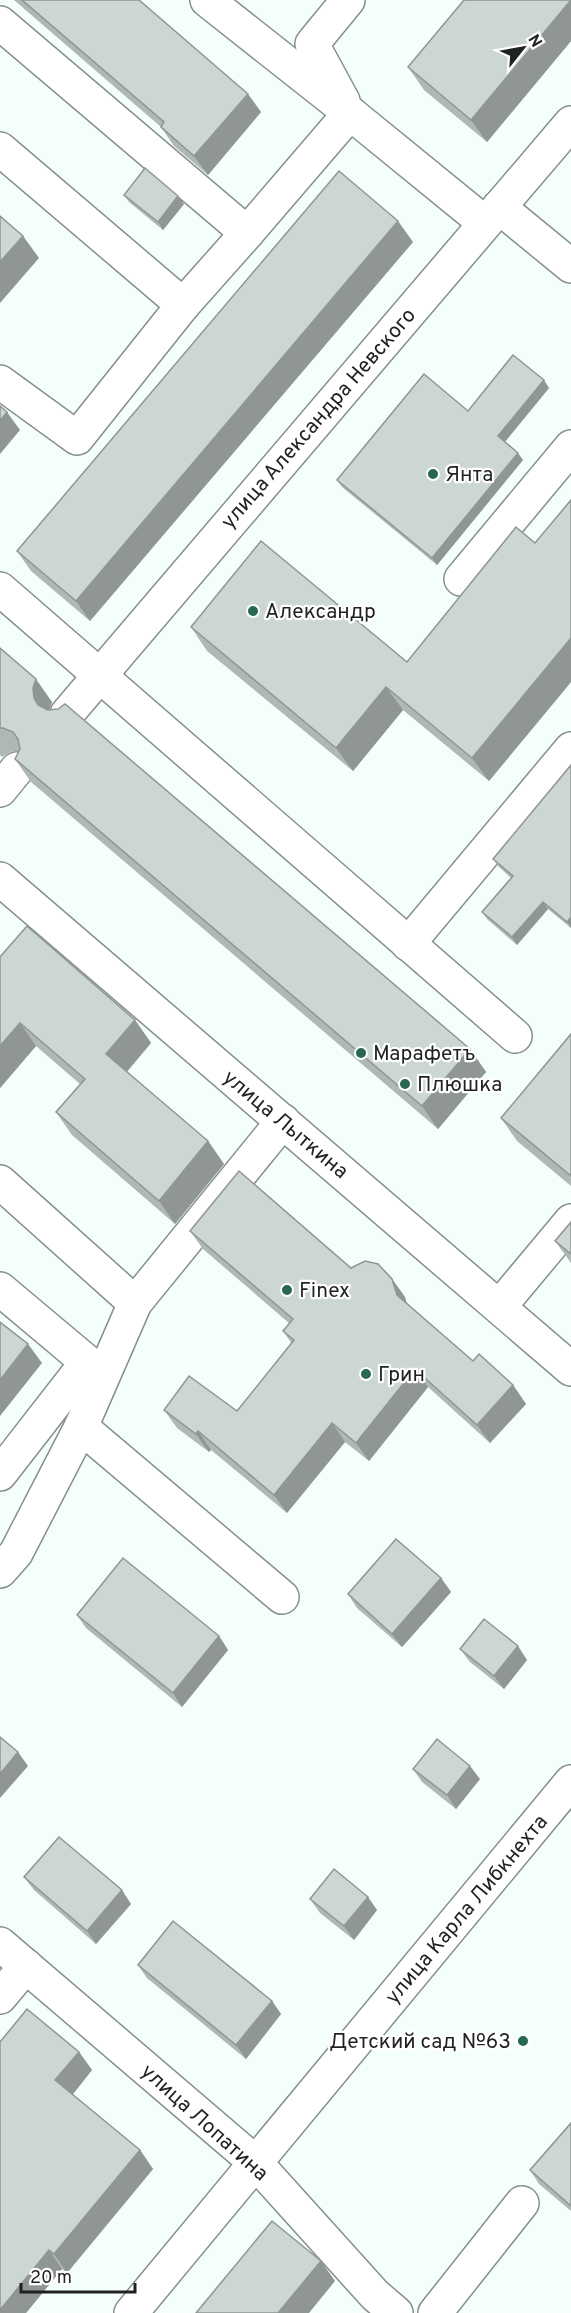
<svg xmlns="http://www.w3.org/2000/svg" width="571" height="2313" viewBox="0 0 571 2313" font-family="Overpass,sans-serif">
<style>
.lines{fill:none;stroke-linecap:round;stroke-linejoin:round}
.minor-casing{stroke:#868f8c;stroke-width:36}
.minor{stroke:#fff;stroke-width:33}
.wall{fill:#afb8b5}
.shaded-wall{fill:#8f9693}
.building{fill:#ccd6d2;stroke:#8f9693;stroke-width:1.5}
.poi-dot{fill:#286755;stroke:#fff;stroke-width:2}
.labels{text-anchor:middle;stroke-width:4.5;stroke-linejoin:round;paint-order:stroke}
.street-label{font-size:21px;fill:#1f2221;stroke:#fff}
.poi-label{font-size:21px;fill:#1f2221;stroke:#fff;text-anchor:start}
</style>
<rect width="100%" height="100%" fill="#f4fefa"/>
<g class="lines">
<g class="minor-casing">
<g id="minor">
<path d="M207,0L350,113L485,223"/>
<path d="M0,23L247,233L350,113"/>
<path d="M343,101L312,44L348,0"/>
<path d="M0,149L183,305"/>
<path d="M499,207L571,266"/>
<path d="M0,382L77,438L183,305L247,233"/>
<path d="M461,579L571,447"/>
<path d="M0,589L515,1036"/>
<path d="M67,714L571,123"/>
<path d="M0,790L17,769"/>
<path d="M0,879L571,1369"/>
<path d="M408,944L571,749"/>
<path d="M0,1182L135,1303"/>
<path d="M0,1289L87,1362L0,1474"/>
<path d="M500,1306L571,1221"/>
<path d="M81,1427L282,1597"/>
<path d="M0,1571L16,1553L81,1427L135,1303L283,1121"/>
<path d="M0,1944L255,2162L375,2295L396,2313"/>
<path d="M0,1997L26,1966"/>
<path d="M131,2313L571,1782"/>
<path d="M435,2313L522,2203"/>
</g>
</g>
<use href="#minor" class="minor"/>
</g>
<g class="wall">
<path d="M14,0H139L261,112L208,175L174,146L161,127Z"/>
<path d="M571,0V41L487,142L424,90L408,67Z"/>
<path d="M124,195L184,204L163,230L129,202Z"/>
<path d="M413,242L90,621L31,571L17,551Z"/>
<path d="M549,388L505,442L523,460L437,565L342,487L337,480L468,411Z"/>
<path d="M571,500V682L489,781L403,710L353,771L207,651L191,627L407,662L535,543Z"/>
<path d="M0,648L52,702L49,710L470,1049L486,1072L438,1129L31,782L15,759L19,751L10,752L2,757L0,755Z"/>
<path d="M571,765V928L548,909L517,945L487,919L482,912L511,878L498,866L493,859Z"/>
<path d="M0,957L135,1020L151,1043L127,1072L208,1141L224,1164L175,1224L72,1135L56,1112L80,1084L36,1046L0,1088Z"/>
<path d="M571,1034V1186L517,1141L501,1118Z"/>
<path d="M571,1222V1263L555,1241Z"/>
<path d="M190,1231L351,1268L392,1279L405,1297L407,1304L473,1361L513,1385L526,1404L490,1443L428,1387L369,1461L345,1442L287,1513L211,1450L209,1452L177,1428L164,1410L237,1411L292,1344L283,1331L289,1323L203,1249Z"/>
<path d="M441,1578L451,1592L402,1647L357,1608L348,1594Z"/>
<path d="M77,1615L219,1636L228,1650L182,1707L86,1628Z"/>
<path d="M460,1649L527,1660L504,1689L470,1662Z"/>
<path d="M413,1769L480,1779L456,1809L422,1782Z"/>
<path d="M24,1877L131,1904L96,1944L34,1890Z"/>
<path d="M310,1899L377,1910L354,1940L320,1913Z"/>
<path d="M138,1965L272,2001L281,2014L246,2059L147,1978Z"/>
<path d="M79,2052L92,2070L73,2094L140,2150L153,2169L67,2273L62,2269L26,2313H0Z"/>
<path d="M571,2123V2211L539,2184L530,2170Z"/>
</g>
<g class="shaded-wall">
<path d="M571,0V41L487,142L471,120Z"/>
<path d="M248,94L261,112L208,175L194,156Z"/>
<path d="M178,196L184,204L163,230L158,222Z"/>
<path d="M398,221L413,242L90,621L76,601Z"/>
<path d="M23,236L39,258L0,303V262Z"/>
<path d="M544,380L549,388L503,444L498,436Z"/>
<path d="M7,412L20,430L0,454V421Z"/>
<path d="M518,453L523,460L437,565L432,558Z"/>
<path d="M571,638V682L489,781L472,758Z"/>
<path d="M36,679L52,702L49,711L50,721L34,698L33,688Z"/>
<path d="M386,687L403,710L353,771L336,748Z"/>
<path d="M543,902L548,909L517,945L512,937Z"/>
<path d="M571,917V928L567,922Z"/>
<path d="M135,1020L151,1043L122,1077L106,1054Z"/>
<path d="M20,1023L36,1046L0,1088V1046Z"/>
<path d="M470,1049L486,1072L438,1129L422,1106Z"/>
<path d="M208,1141L224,1164L175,1224L159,1201Z"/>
<path d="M392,1279L405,1297L409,1313L397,1295Z"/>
<path d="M28,1344L42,1363L0,1416V1380Z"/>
<path d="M415,1369L428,1387L369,1461L356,1443Z"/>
<path d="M513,1385L526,1404L490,1443L477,1425Z"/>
<path d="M332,1423L345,1442L287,1513L274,1495Z"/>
<path d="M198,1431L211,1450L209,1452L196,1434Z"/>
<path d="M441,1578L451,1592L402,1647L392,1634Z"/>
<path d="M219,1636L228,1650L182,1707L173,1693Z"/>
<path d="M518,1646L527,1660L504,1689L494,1676Z"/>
<path d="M18,1752L28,1766L0,1798V1774Z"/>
<path d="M470,1766L480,1779L456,1809L447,1795Z"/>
<path d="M122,1890L131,1904L96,1944L87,1931Z"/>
<path d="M368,1897L377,1910L354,1940L344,1926Z"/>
<path d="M272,2001L281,2014L246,2059L236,2045Z"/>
<path d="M79,2052L92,2070L69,2099L55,2080Z"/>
<path d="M140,2150L153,2169L67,2273L54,2254Z"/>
<path d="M49,2250L62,2269L26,2313H0V2310Z"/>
<path d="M321,2261L335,2281L309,2313H278Z"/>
</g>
<g class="building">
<path d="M22,0H139L248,94L194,156L161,127L164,122Z"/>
<path d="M464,0H571L471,120L408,67Z"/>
<path d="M145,168L178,196L158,222L124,195Z"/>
<path d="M339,171L398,221L76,601L17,551Z"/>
<path d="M0,216L23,236L0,262Z"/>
<path d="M513,355L544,380L498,436L518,453L432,558L337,480L424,374L468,411Z"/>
<path d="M0,406L7,412L0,421Z"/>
<path d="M571,500V638L472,758L386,687L336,748L191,627L261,541L407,662L516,527L535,543Z"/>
<path d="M0,648L36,679L33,688L34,698L38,705L48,710L58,709L65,704L470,1049L422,1106L15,759L20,749L18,739L13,732L3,728H0Z"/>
<path d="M571,765V917L567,922L543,902L512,937L482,912L513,876L493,859Z"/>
<path d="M27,926L135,1020L106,1054L208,1141L159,1201L56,1112L85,1079L20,1023L0,1046V957Z"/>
<path d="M571,1034V1176L501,1118Z"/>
<path d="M239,1171L351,1268L365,1261L378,1264L392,1279L397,1295L473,1361L479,1354L513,1385L477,1425L415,1369L356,1443L332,1423L274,1495L198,1431L196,1434L164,1410L189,1376L237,1411L294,1340L283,1331L293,1319L190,1231Z"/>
<path d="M571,1222V1254L555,1241Z"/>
<path d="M0,1322L28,1344L0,1380Z"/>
<path d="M396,1539L441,1578L392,1634L348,1594Z"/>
<path d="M123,1558L219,1636L173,1693L77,1615Z"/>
<path d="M484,1619L518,1646L494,1676L460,1649Z"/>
<path d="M0,1737L18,1752L0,1774Z"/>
<path d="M437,1739L470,1766L447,1795L413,1769Z"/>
<path d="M59,1837L122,1890L87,1931L24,1877Z"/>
<path d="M334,1869L368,1897L344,1926L310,1899Z"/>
<path d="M173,1921L272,2001L236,2045L138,1965Z"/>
<path d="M27,2009L79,2052L55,2080L140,2150L54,2254L49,2250L0,2310V2042Z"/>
<path d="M571,2123V2206L530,2170Z"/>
<path d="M272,2221L321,2261L278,2313H196Z"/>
</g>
<g class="poi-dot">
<circle cx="433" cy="474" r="6"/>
<circle cx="253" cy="611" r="6"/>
<circle cx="361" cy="1053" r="6"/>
<circle cx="405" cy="1084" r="6"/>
<circle cx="287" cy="1290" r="6"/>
<circle cx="366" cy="1374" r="6"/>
<circle cx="523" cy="2041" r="6"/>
</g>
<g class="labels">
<g class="street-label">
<text transform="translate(318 418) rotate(-49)" y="7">улица Александра Невского</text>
<text transform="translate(286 1124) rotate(40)" y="7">улица Лыткина</text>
<text transform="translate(466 1909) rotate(-50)" y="7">улица Карла Либкнехта</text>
<text transform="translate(205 2122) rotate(42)" y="7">улица Лопатина</text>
</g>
<g class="poi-label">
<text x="445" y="481">Янта</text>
<text x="265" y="618">Александр</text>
<text x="373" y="1060">Марафетъ</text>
<text x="417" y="1091">Плюшка</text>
<text x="299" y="1297">Finex</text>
<text x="378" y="1381">Грин</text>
<text x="511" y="2048" text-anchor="end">Детский сад №63</text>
</g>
</g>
<g transform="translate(523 48) rotate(59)" stroke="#ffffff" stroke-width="4.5" paint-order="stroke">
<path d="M0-4.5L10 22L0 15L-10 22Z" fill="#1f2221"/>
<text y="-9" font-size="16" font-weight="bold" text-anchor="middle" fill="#1f2221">N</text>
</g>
<path d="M21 2283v9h114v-9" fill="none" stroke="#1f2221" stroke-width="3"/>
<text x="30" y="2283" font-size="18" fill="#1f2221" stroke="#ffffff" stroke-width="4.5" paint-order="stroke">20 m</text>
</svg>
